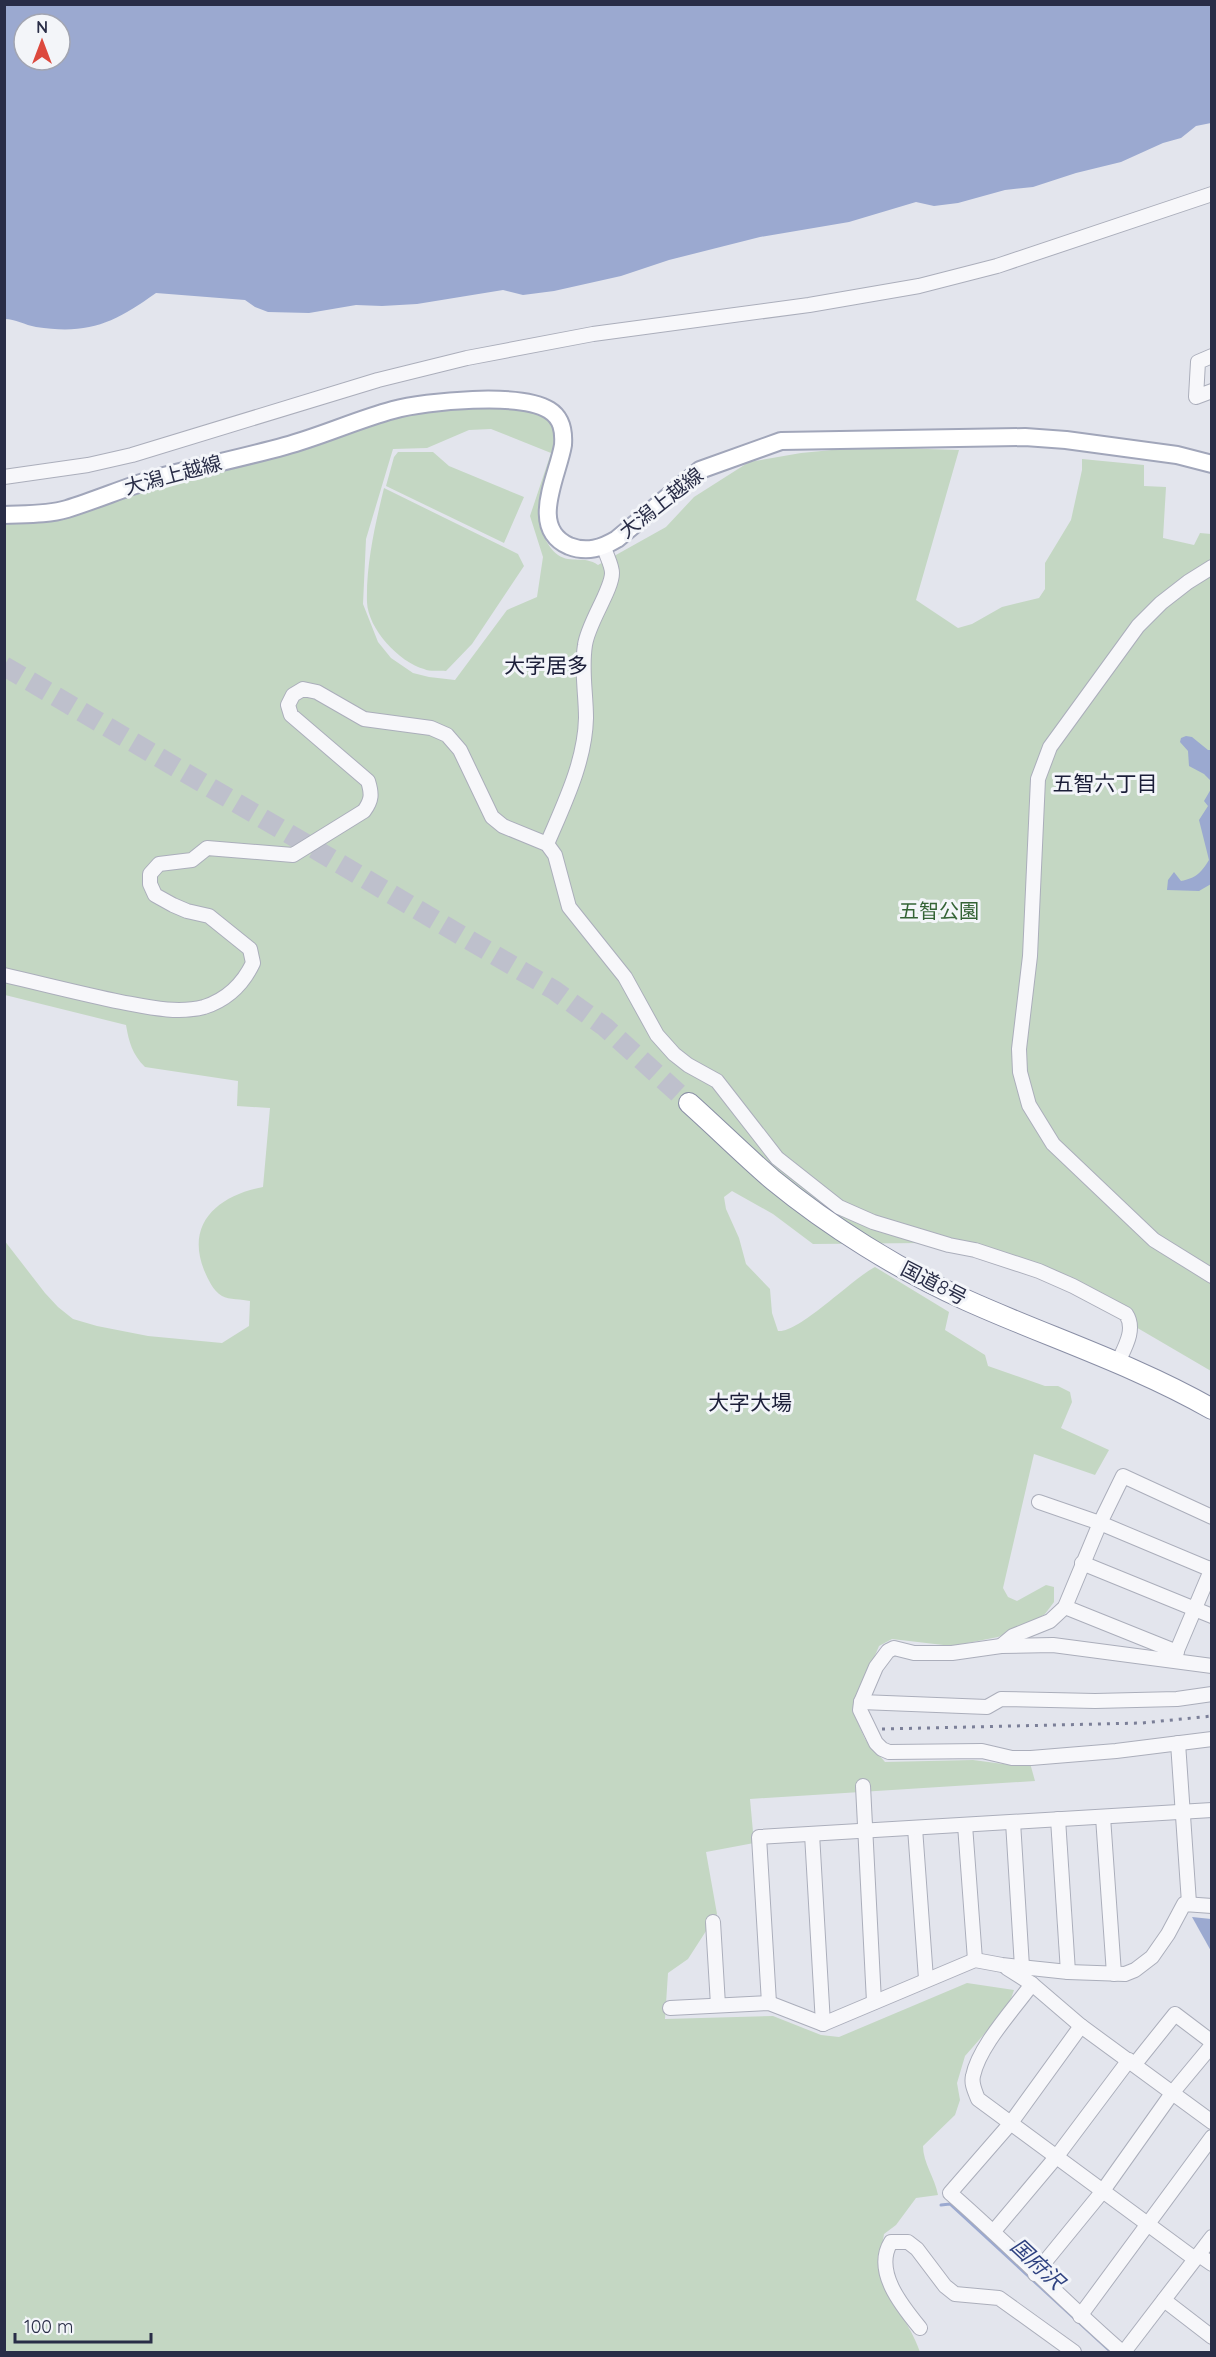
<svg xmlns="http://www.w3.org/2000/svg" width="1216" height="2357" viewBox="0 0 1216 2357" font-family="Quicksand,'Noto Sans JP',sans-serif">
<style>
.green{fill:#c4d7c3;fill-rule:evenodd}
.water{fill:#9ba9d0;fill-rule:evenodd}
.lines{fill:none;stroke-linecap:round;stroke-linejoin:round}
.stream{stroke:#9ba9d0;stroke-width:3}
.highway-tunnel{stroke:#bec0cc;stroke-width:20;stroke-dasharray:20 10;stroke-linecap:butt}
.minor-casing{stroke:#abaebb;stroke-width:16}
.major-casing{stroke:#a1a6ba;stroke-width:20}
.highway-casing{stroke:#898ea5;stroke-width:22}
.minor{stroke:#f7f7fa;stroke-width:14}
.major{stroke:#fff;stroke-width:16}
.highway{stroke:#fff;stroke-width:20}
.rail{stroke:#7b7f98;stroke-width:3;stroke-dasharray:3 6;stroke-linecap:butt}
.labels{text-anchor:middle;stroke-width:6;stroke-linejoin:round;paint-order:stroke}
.street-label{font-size:20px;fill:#292d47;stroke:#f3f5f9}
.park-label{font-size:20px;fill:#356436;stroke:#f3f5f9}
.neighbourhood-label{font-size:21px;fill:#1b1e38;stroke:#f3f5f9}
.water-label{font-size:21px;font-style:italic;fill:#2e4180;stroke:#f3f5f9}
</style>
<rect width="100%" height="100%" fill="#e3e5ed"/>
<g class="green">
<path d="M520,406L549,417C552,424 557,432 557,439C557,472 527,504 544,537C548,544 552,551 558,555C571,564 584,555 598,565L666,527L694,497L749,462L801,453L863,447L959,450L916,600L958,628L972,624L1002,607L1039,598L1045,589V563L1071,520L1082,470V459L1144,465V486L1166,487L1163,538L1194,545L1200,533L1211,534V1371L1117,1316L1029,1272L985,1256L923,1243L813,1244L773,1214L732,1191L724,1197L726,1209L739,1238L746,1264L770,1289L772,1313L778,1331C798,1334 853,1278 875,1267L949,1312L945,1330L985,1355L988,1366L1045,1386H1058L1070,1392L1072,1402L1061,1428L1109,1450L1095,1475L1034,1454L1003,1588L1008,1597L1017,1601L1046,1585L1054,1587V1602L1045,1614L1029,1624L998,1637L952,1646L892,1639L879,1646L852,1710L865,1739L885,1762L973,1760L1011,1765L1030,1763L1035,1781L750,1799L754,1843L706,1852L717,1914L688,1959L668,1973L665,2019L773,2016L821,2035L839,2037L967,1983L1014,1990L1008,2007L965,2056L957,2083L960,2100L955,2115L923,2146C923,2163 935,2178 938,2195L916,2198L896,2225L884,2234C873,2297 902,2302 920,2352H5L4,1240L45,1293L58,1307L73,1319L97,1326L148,1336L222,1343L249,1326L250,1301C242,1299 229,1300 222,1296C213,1291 208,1279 204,1270C185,1222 220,1195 263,1187L270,1108L237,1106L238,1081L145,1067C132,1054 129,1042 126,1025L5,995V523L50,522L83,513L134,494L306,447L389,418L455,409ZM491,429L551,453L530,516L543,557L537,597L507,610L455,680L429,677L413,673L391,658L378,642L363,604L366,539L393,449L427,448L469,430Z"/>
<path d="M398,452H433L449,466L524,497L504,543L386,486L394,457Z"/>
<path d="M384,488L518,554L524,566L472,644L446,671C439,670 430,672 424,669C399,662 368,629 367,602C366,564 375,525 384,488Z"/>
</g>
<g class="water">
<path d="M5,4L1211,5V123L1196,126L1181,138L1163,143L1121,162L1076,173L1033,187L1005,190L958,203L934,206L916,202L849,222L760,237L669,260L621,276L554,291L523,295L503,290L417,304L382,306L356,305L309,313L268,312L255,307L245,300L156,293C114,323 89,335 36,327C25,325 15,319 5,319ZM24,24H60V60H24Z"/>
<path d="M1186,736L1192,737L1208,750H1211V781L1204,774L1189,766L1188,751L1180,742L1181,738Z"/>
<path d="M1211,789V884L1199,891L1167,890L1168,880L1174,872L1181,881C1196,878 1201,873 1209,860L1199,820L1208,806L1204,801Z"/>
<path d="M1192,1917L1211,1919V1951Z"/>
</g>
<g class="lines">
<path class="stream" d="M941,2205L950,2204L1111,2352"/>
<path class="highway-tunnel" d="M4,666L554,990L605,1027L689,1103"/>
<g class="minor-casing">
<g id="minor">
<path d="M1212,356L1198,362L1196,397L1212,391"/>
<path d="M4,477L88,465L132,455L378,380L467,358L593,334L809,305L919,286L997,266L1212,194"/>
<path d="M1212,567L1188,582L1161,603L1138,626L1050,747L1038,779L1030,956L1019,1049L1020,1072L1029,1105L1053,1144L1154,1240L1212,1276"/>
<path d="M547,844C564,804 585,762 586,718C586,693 581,670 585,645C588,623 612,590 612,573C612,565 606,555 604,547"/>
<path d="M4,975C43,984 82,994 121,1002C148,1007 177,1014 204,1007C226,1000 243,984 253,963L250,949L209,916L187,911L173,905L155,895L150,884V874L159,864L192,860L207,848L293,855L364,811C372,800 372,794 368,781L291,715L288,705L293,695L303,689L317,692L364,719L431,728L447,735L460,750L492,817L503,826L547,844L555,855L569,907L625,977L657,1035L674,1054L688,1065L717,1081L777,1158L839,1207L873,1222L949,1245L975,1250L1039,1271L1073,1286L1126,1314C1136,1329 1125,1347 1118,1362"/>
<path d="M1039,1502L1100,1523L1212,1570"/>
<path d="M1082,1563L1212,1616"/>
<path d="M1065,1607L1177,1652"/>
<path d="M1001,1646L1013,1636L1050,1621L1065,1607L1100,1523L1123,1476L1212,1517"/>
<path d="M1173,1660L1212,1568"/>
<path d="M1212,1666L1053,1645L1001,1646L952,1653H914L894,1648L888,1651L876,1667L861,1702L860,1710L876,1743L882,1749L889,1752L982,1751L1012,1758H1031L1116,1751L1212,1739"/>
<path d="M861,1702L987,1707L1001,1699L1095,1701L1177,1699L1212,1694"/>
<path d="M1178,1743L1189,1903"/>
<path d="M863,1786L874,2002"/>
<path d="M1103,1817L1114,1974"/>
<path d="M1058,1819L1068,1972"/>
<path d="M1013,1822L1022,1967"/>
<path d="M965,1825L975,1960"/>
<path d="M915,1828L926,1979"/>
<path d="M812,1834L823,2024"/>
<path d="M713,1922L718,2005"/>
<path d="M1007,1968L1032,1984L1081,2026L1212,2122"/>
<path d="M1032,1984C1014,2009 979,2046 973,2076C971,2084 975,2091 978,2099L1195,2259"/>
<path d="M769,2003L759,1837L1212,1810"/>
<path d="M670,2008L769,2003L823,2024L975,1960L1002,1965L1068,1972L1125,1974L1135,1970L1152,1957L1168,1934L1184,1904L1212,1906"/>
<path d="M1081,2026L1010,2124L950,2193C1009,2244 1063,2301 1122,2352"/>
<path d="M1135,2064L1175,2014L1212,2042"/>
<path d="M994,2231L1057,2156L1129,2060"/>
<path d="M1199,2255L1212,2264"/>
<path d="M1035,2274L1102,2192L1173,2092L1212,2045"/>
<path d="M1164,2300L1212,2337"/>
<path d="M1080,2316L1212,2137"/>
<path d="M920,2328C902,2306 873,2271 891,2242H908L917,2249L945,2286L955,2294L999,2298L1074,2352"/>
<path d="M1124,2352L1212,2237"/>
</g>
</g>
<g class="major-casing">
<path id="major" d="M4,515C25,514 47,515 67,509C96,500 124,488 153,479C197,467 242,458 285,446C322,436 356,420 393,410C426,401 521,392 549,410C562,418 564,431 563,445C558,476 528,528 569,546C587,553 602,548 617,539L700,470L781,441L1025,437L1066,440L1177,455L1212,464"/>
</g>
<g class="highway-casing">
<path id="highway" d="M689,1103C717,1128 744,1155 773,1180C829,1226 899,1270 966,1300C1048,1337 1133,1364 1212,1409"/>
</g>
<use href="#minor" class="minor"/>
<use href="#major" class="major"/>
<use href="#highway" class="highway"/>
<path class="rail" d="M882,1729L1142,1723L1212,1716"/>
</g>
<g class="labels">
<g class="street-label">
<text transform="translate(173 475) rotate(-15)" y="7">大潟上越線</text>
<text transform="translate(661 503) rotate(-38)" y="7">大潟上越線</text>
<text transform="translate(934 1283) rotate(27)" y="7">国道8号</text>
</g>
<g class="park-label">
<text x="939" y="918">五智公園</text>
</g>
<g class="neighbourhood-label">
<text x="546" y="673">大字居多</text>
<text x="1105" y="791">五智六丁目</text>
<text x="750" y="1410">大字大場</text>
</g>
<g class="water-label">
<text transform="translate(1037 2264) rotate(43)" y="7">国府沢</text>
</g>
</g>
<rect width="1216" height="2357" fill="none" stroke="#292d47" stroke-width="12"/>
<g transform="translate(42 42)"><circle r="28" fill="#f3f5f9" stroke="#a2a5b2" stroke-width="1.5"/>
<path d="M0-4.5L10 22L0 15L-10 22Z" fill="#dc493e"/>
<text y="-9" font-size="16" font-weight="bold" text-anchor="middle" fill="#292d47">N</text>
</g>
<path d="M15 2333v9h136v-9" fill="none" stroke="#292d47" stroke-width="3"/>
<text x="24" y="2333" font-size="18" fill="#292d47" stroke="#f3f5f9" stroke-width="4.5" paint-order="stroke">100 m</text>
</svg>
